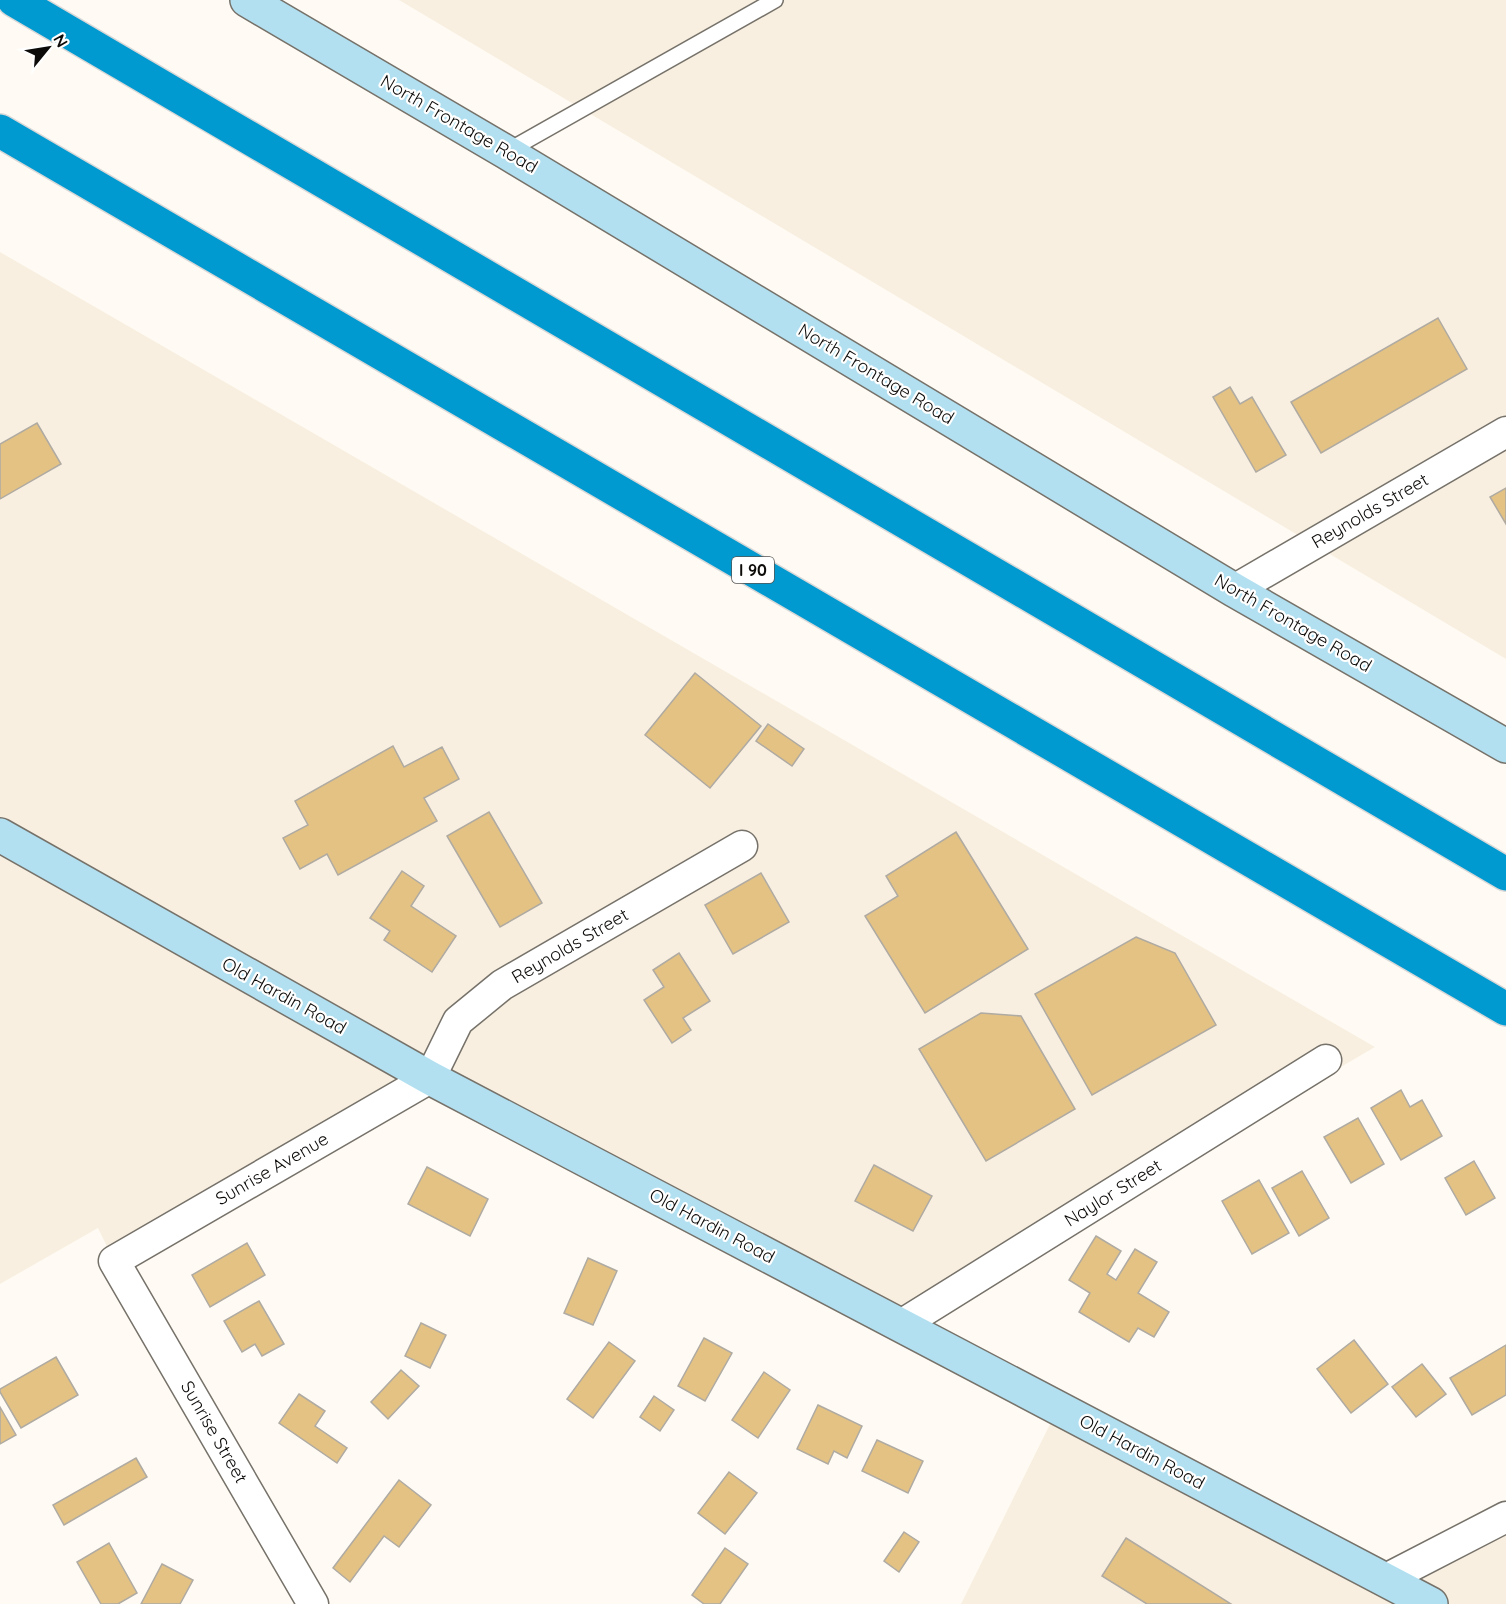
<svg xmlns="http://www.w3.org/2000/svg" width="1506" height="1604" viewBox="0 0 1506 1604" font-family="Quicksand,sans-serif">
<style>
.built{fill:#f8efe0}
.building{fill:#e3c284;stroke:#afaaa2;stroke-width:1.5}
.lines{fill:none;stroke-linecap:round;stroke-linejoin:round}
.lane-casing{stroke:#76726a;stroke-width:18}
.street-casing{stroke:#76726a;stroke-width:33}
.secondary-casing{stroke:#76726a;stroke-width:36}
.highway-casing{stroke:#d8d8d8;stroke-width:36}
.lane{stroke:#fff;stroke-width:15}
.street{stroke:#fff;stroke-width:30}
.secondary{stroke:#b2e0f1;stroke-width:33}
.highway{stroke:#0099d0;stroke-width:33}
.labels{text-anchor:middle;stroke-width:4.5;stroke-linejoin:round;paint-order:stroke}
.shield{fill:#fff;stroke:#565453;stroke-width:1.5}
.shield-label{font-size:16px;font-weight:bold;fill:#0d0b09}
.street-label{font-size:18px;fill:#0d0b09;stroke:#fff}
</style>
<rect width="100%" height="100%" fill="#fffbf4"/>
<g class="built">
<path d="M399,0H1506V659Z"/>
<path d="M0,252L1375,1047L901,1325L430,1078L114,1261L98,1228L0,1284Z"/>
<path d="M1058,1408L1385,1579L1506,1517V1604H961Z"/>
</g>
<g class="building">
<path d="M1438,318L1467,369L1321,453L1291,402Z"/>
<path d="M1230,387L1240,404L1252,397L1286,455L1256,472L1213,397Z"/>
<path d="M37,423L61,464L0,499V444Z"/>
<path d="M1506,488V524L1490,497Z"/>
<path d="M695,673L761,726L710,788L645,735Z"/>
<path d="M768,724L804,749L792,766L756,741Z"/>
<path d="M393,746L404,767L442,747L459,779L424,798L437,821L338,875L327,854L300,869L283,838L308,825L295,801Z"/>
<path d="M489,812L542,903L500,927L447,836Z"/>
<path d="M956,832L1028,949L925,1013L865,916L898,896L886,876Z"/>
<path d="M402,871L424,886L411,906L456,936L432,972L384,940L390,931L370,918Z"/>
<path d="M761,873L789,922L733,954L705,905Z"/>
<path d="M1136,937L1175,953L1216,1025L1092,1095L1035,994Z"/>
<path d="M679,953L710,1001L683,1018L691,1030L672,1043L644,1000L664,987L653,970Z"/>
<path d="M981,1013L1021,1016L1075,1109L986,1161L919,1049Z"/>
<path d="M1401,1090L1410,1107L1422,1100L1442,1136L1401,1160L1371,1108Z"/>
<path d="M1358,1118L1384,1164L1351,1183L1324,1137Z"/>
<path d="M1474,1161L1495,1198L1466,1215L1445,1178Z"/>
<path d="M874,1165L932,1196L913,1231L855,1201Z"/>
<path d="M427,1167L488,1199L470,1236L408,1204Z"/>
<path d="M1302,1171L1329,1218L1299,1236L1272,1188Z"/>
<path d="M1259,1180L1289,1233L1252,1254L1222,1201Z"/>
<path d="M1096,1236L1121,1251L1107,1274L1116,1280L1135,1249L1157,1262L1138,1293L1169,1312L1154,1337L1138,1328L1129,1342L1079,1312L1090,1293L1069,1280Z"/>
<path d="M247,1243L265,1275L210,1307L192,1275Z"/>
<path d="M588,1258L617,1271L593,1325L564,1313Z"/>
<path d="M259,1301L284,1344L262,1356L255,1344L242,1352L224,1321Z"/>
<path d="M421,1323L446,1335L430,1368L405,1356Z"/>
<path d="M704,1338L732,1353L705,1401L678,1386Z"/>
<path d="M1354,1340L1388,1384L1351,1413L1317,1369Z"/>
<path d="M609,1342L635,1361L593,1418L567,1399Z"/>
<path d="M1506,1345V1395L1472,1415L1450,1378Z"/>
<path d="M56,1357L78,1395L21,1428L0,1392V1389Z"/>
<path d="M1422,1364L1446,1394L1416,1417L1392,1387Z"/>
<path d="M401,1370L419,1386L388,1419L371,1402Z"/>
<path d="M764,1372L790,1390L758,1438L732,1420Z"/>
<path d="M299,1394L325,1411L315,1426L347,1448L337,1463L279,1423Z"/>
<path d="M654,1396L674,1410L660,1431L640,1417Z"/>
<path d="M818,1405L862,1426L847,1458L834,1451L828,1464L797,1449Z"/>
<path d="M0,1407L16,1435L0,1444Z"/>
<path d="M877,1440L923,1461L908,1493L862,1471Z"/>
<path d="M136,1458L147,1477L64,1525L53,1505Z"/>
<path d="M729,1472L757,1493L725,1534L698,1513Z"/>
<path d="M399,1480L431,1505L399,1547L384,1536L350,1582L333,1568Z"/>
<path d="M904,1532L919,1542L899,1572L884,1561Z"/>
<path d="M1126,1538L1231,1604H1147L1102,1576Z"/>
<path d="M109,1543L137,1593L118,1604H101L77,1562Z"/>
<path d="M725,1548L748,1564L720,1604H704L692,1595Z"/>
<path d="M162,1564L193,1580L180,1604H141Z"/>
</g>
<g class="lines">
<g class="lane-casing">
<path id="lane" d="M506,152L775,0"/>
</g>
<g class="street-casing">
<g id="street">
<path d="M1234,590L1506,432"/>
<path d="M901,1325L1326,1060"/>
<path d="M1386,1579L1506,1517"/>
<path d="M313,1604L114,1261L430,1078L458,1021L502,985L742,846"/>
</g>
</g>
<g class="secondary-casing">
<g id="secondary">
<path d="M247,0L506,152L1234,590L1506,746"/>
<path d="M0,835L430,1078L1431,1604"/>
</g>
</g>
<g class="highway-casing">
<g id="highway">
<path d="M14,0L1506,874"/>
<path d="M0,131L1506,1009"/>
</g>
</g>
<use href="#lane" class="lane"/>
<use href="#street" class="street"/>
<use href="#secondary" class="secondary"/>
<use href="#highway" class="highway"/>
</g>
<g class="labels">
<rect class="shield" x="732" y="557" width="42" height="26" rx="4.5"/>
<g class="shield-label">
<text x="753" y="576">I 90</text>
</g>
<g class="street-label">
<text transform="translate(459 124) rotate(30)" y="6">North Frontage Road</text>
<text transform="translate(876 374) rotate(31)" y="6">North Frontage Road</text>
<text transform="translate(1370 511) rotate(-30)" y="6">Reynolds Street</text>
<text transform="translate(1293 623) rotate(30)" y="6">North Frontage Road</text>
<text transform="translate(570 946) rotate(-30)" y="6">Reynolds Street</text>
<text transform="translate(284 996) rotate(29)" y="6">Old Hardin Road</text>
<text transform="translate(272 1169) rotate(-30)" y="6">Sunrise Avenue</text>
<text transform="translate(1113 1193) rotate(-32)" y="6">Naylor Street</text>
<text transform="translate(712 1226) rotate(28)" y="6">Old Hardin Road</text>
<text transform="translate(214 1432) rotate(60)" y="6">Sunrise Street</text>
<text transform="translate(1142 1452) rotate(28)" y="6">Old Hardin Road</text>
</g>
</g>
<g transform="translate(48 48) rotate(60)" stroke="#ffffff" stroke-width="4.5" paint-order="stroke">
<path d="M0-4.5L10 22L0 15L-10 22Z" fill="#0d0b09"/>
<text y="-9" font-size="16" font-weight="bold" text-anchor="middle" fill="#0d0b09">N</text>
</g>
</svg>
